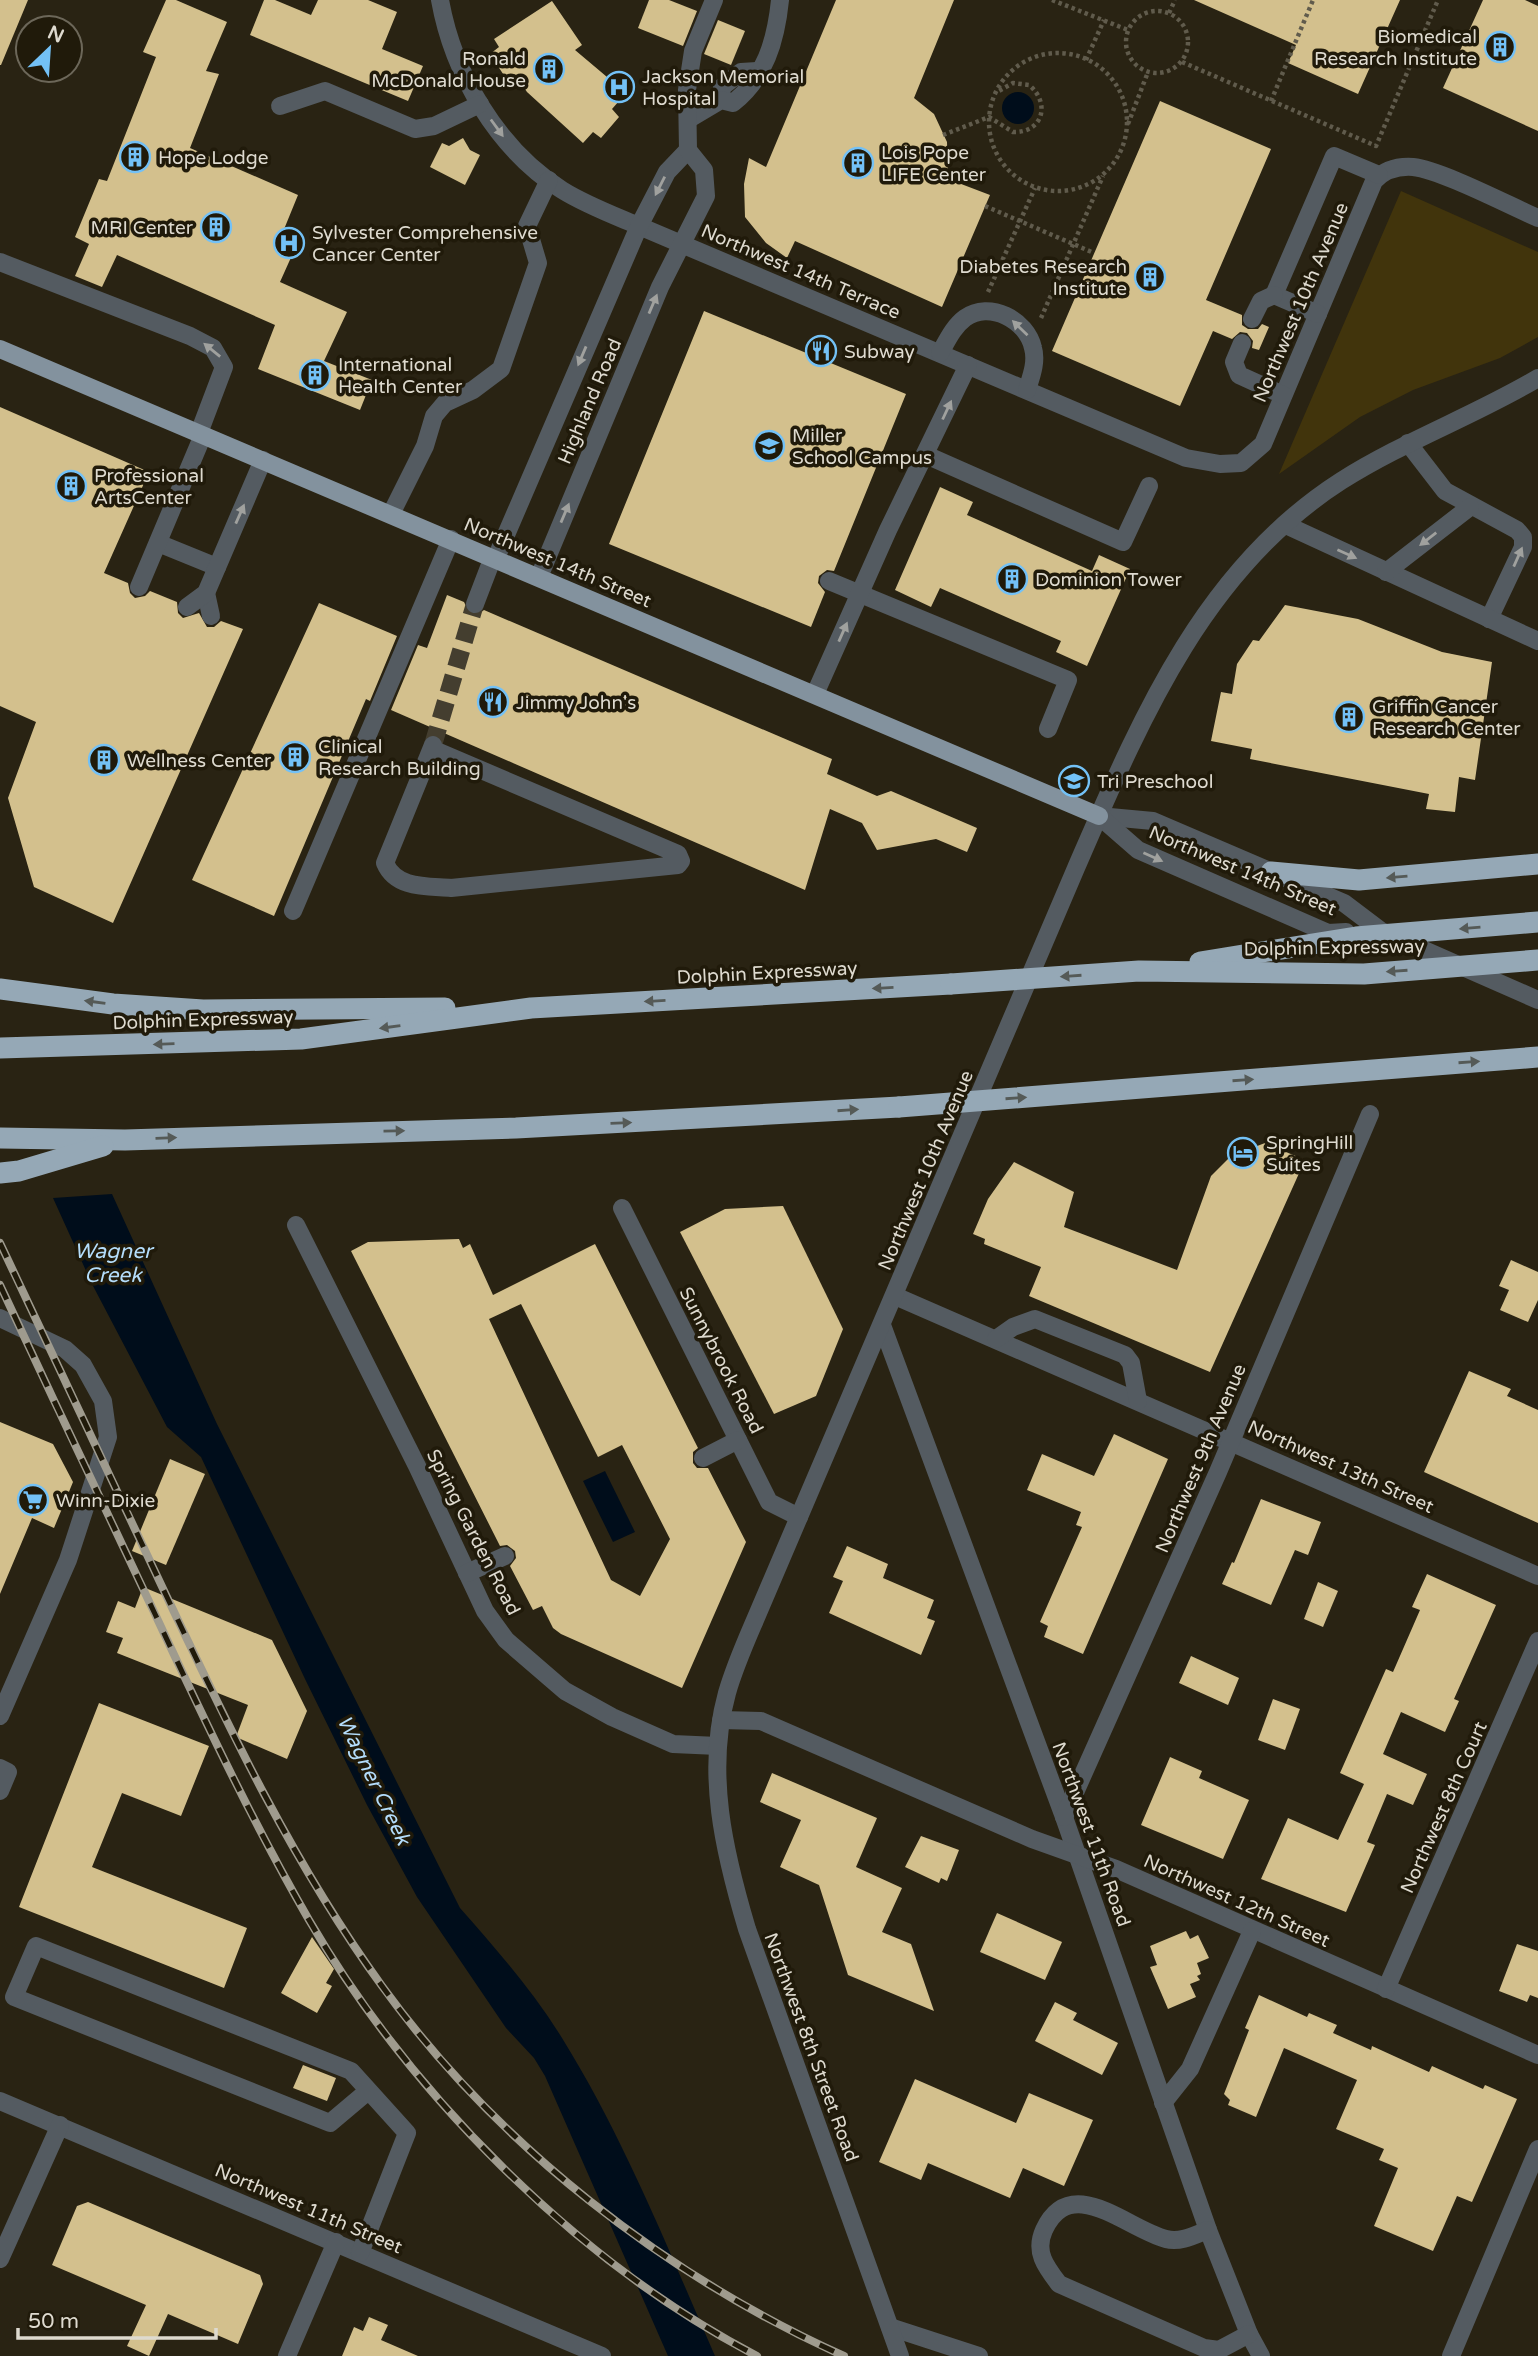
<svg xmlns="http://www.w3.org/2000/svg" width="1538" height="2356" viewBox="0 0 1538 2356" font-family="'Varela Round',sans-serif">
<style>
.green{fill:#41340c}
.water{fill:#000d1b}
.building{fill:#d3c08d;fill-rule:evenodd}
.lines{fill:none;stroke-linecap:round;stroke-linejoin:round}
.minor-tunnel{stroke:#443e2f;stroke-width:18;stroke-dasharray:18 9;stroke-linecap:butt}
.path{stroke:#605b4c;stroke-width:4.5;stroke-dasharray:3.5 3.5;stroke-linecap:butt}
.minor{stroke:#545b61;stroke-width:18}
.major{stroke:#83929e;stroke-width:18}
.highway{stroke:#95a8b6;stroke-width:21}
.rail-casing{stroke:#9f9b8e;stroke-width:8}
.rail{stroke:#201a0a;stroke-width:5;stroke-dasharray:16;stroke-linecap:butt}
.highway-bridge{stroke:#95a8b6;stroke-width:21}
.oneway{fill:#a0a19e}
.oneway2{fill:#555a57}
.labels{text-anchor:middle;stroke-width:7;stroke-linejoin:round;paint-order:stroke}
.poi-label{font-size:19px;fill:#dedacf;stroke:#201a0a;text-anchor:start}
.street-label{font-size:19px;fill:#dedacf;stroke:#201a0a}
.water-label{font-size:21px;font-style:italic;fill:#b4ddfb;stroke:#201a0a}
</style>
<rect width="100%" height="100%" fill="#292313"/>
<path class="green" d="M1401,191L1538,252V337L1500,358L1413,390L1360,417L1279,474Z"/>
<g class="water">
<circle cx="1018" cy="108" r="16"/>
<path d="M112,1194L217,1424L460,1908C496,1949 533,1991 562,2038C624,2138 668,2249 715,2356H668L545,2076L534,2058L506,2028L417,1897L367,1805L305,1679L201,1457L167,1427L92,1284L53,1198Z"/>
<path d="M605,1471L635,1532L613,1542L583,1481Z"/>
</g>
<g class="building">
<path d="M0,0H28L1,65H0Z"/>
<path d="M166,0H176L227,22L206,71L219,74L190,148L298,195L278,244L293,253L280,282L347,312L324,361L372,380L360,410L258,369L275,325L117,255L102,287L75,276L89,244L75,237L99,179L107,181L156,57L143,52Z"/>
<path d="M264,0H275L311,15L318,0H368L397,12L382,49L423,66L408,101L250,35Z"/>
<path d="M649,0H669L697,11L683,46L638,28Z"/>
<path d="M836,0H954L914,98L934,114L947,142L948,179L990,195L942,307L795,241L787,258L766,243L745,217L744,184L749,158L766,167Z"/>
<path d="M1194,0H1400L1358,94L1288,63L1296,45Z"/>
<path d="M1483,0H1525L1538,6V131L1443,88Z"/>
<path d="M552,1L582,45L575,50L626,93L612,109L619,117L601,138L593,132L583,143L527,92L516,76L507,80L490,54L499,47L494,39Z"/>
<path d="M718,20L745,31L731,65L704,54Z"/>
<path d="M1160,101L1271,149L1206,300L1242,315V325L1248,329H1258L1262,324L1269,327L1259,350L1252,348L1253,341L1247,333L1240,332L1232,339L1213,331L1180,406L1052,351Z"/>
<path d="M463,138L470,150L480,155L465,185L430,167L442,143L449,146Z"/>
<path d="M704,311L906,394L834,571L827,570L819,576L818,583L825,592L811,627L609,544Z"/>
<path d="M0,407L149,472L104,573L128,583L130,593L135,598L145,596L150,591L177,602L178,613L183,618L199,613L207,627H214L221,621L243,629L113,923L34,887L8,798L36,722L0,706Z"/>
<path d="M940,487L973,502L967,515L1092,571L1099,555L1130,569L1087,666L1056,652L1061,641L940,588L931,607L895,590Z"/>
<path d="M447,595L464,602L470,614L477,615L484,610L832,759L827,774L877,796L891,791L977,828L967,852L936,839L877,850L862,823L830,809L805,890L391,710L418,645L427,648Z"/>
<path d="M319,603L397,636L370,701L366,699L274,916L192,880Z"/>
<path d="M1285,605L1358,619L1442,652L1492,662L1475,780L1459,777L1455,812L1426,809L1429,794L1250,759L1252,749L1211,741L1221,692L1232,694L1237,664L1253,640L1259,641Z"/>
<path d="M1265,1143L1305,1160L1210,1372L1029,1296L1041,1267L984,1244L985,1239L973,1234L988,1199L1014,1162L1074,1192L1064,1227L1177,1270L1211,1176L1231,1156Z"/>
<path d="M783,1206L843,1329L816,1396L774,1414L680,1232L725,1209Z"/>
<path d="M459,1239L463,1248L470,1244L493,1295L595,1244L698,1448L693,1452V1463L697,1468H708L746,1542L682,1688L561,1634L553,1628L542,1606L533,1610L510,1566L516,1558L515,1551L507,1545L500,1546L351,1251L368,1242ZM521,1304L598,1457L622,1445L670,1539L640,1596L611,1580L489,1319Z"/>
<path d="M1511,1260L1538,1272V1300L1528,1322L1500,1310L1509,1290L1499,1286Z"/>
<path d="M1469,1371L1511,1389L1507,1396L1538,1410V1523L1424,1472Z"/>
<path d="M0,1422L53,1444L73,1482L54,1528L32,1518L0,1594Z"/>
<path d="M1114,1434L1168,1459L1083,1654L1044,1637L1048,1626L1040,1622L1082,1527L1076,1525L1081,1512L1027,1490L1042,1454L1094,1476Z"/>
<path d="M170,1459L205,1474L166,1565L132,1551Z"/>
<path d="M1261,1499L1321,1522L1308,1555L1295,1550L1271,1605L1222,1584L1232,1562L1234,1563Z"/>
<path d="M847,1546L888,1564L883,1578L934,1600L927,1618L935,1621L921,1655L829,1613L843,1581L833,1577Z"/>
<path d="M1427,1574L1496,1605L1454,1699L1459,1701L1445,1732L1401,1712L1383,1754L1427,1774L1413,1805L1387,1794L1367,1842L1375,1845L1346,1912L1261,1879L1288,1818L1338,1840L1364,1784L1340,1773L1386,1669L1393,1672L1420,1610L1412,1607Z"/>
<path d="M1318,1582L1338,1591L1323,1627L1304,1619Z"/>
<path d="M143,1587L272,1640L307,1711L287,1759L236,1737L248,1705L117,1653L123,1638L106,1632L118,1601L135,1608Z"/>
<path d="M1191,1656L1239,1678L1228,1705L1179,1683Z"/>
<path d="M1273,1699L1300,1709L1285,1750L1258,1740Z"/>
<path d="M99,1703L209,1746L181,1816L122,1793L92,1867L247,1928L224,1988L19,1907Z"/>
<path d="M1170,1757L1202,1771L1199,1778L1249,1800L1223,1859L1141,1825Z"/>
<path d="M772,1773L877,1818L856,1867L902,1888L882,1932L911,1944L934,2011L848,1975L819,1885L780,1867L801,1820L760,1802Z"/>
<path d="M921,1836L959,1850L947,1881L941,1878L939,1883L905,1867Z"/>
<path d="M997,1913L1062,1942L1045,1980L980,1952Z"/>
<path d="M1186,1931L1190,1939L1198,1935L1209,1958L1197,1963L1201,1974L1197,1976L1200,1980L1190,1984L1196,1997L1168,2009L1150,1967L1157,1965L1150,1946Z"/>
<path d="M312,1937L334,1969L326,1983L332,1986L317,2013L281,1993Z"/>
<path d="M1517,1944L1538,1951V1998L1530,1995L1527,2002L1499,1991Z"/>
<path d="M1259,1995L1307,2017L1309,2013L1337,2025L1333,2033L1371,2050L1372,2046L1429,2072L1432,2066L1483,2089L1485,2085L1517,2099L1472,2202L1457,2196L1433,2251L1374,2226L1398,2168L1379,2160L1384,2149L1336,2129L1357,2080L1284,2048L1256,2117L1228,2105L1230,2100L1224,2094L1249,2030L1245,2028Z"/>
<path d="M1055,2002L1077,2013L1073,2020L1118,2043L1102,2075L1035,2041Z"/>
<path d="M303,2065L336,2078L327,2101L293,2088Z"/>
<path d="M915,2079L1016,2123L1029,2093L1093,2120L1064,2186L1023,2168L1010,2198L928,2163L921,2180L879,2162Z"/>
<path d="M88,2202L260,2275L263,2284L238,2344L168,2314L149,2356L127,2346L146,2305L52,2265L77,2206Z"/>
<path d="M369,2317L388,2325L381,2340L418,2356H342L354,2327L363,2331Z"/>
</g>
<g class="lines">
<path class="minor-tunnel" d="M433,745L475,604"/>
<g class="path">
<path d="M1052,0L1128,30"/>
<circle cx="1157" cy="42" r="31"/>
<path d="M1169,13L1175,0"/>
<circle cx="1058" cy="122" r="69"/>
<path d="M1086,60L1104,20"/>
<path d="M1182,62L1376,146L1438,0"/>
<path d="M1271,101L1313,0"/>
<path d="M1128,124L1148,72"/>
<path d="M943,135L989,117L1013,132C1043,133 1051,103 1029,85L1013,83L997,92"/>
<path d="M985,206L1094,253"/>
<path d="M988,292L1035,188"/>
<path d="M1041,318L1103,176"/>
</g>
<g class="minor">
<path d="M440,0C453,73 497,149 562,190C586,205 613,215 639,226L1186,458L1220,464L1241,463L1263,444L1374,181C1384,170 1398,166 1413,167C1441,170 1508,205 1538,218"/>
<path d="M721,100L722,87L741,72L757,71"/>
<path d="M280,106L325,91L415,129L434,126L480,104"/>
<path d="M689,119L721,100L733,103C765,78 776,40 780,0"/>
<path d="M0,262L190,336L213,348L224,367L199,433"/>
<path d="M1318,314L1274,295L1334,156L1379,175"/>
<path d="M1252,319L1261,301L1274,295"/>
<path d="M1242,343L1234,362L1239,375L1283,395"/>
<path d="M940,353C947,341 953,327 965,318C989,300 1027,320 1033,348C1037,362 1031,377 1027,390"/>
<path d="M1408,443L1445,491L1517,530L1523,537V547L1489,619"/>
<path d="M926,455L1123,542L1149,486"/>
<path d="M391,514L425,446L434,416L445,403L473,390L501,369L538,263L527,226L549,180"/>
<path d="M1286,525L1538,641"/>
<path d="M158,543L217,567"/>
<path d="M496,558L639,226L667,172L688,150"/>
<path d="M1386,572L1470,507"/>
<path d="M539,577L660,287L706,196L704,170L688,150L687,90L693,51L714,0"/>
<path d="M829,581L1068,680L1048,729"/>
<path d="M139,587L203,435"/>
<path d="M206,593L211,616"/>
<path d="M475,604L493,557"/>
<path d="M187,607L206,593L263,460"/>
<path d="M815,694L888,530L968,365"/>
<path d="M432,749L678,854L681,861L678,865L451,888C427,886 396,889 385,863L433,745"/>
<path d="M1099,816L1153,821L1344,903L1381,931L1538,1000"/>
<path d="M1099,816L1138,850L1328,933L1346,932"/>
<path d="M293,911L451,539"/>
<path d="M622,1208L769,1502L799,1517"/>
<path d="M296,1225L417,1466L485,1611L506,1640L565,1691L612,1717L673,1744L718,1746"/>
<path d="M895,1296L1538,1576"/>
<path d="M0,1318L65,1349L83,1365L103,1401L108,1437L68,1560L0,1716"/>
<path d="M882,1325L1064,1817L1208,2230L1249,2334L1261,2356"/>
<path d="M996,1339L1013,1327L1035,1319L1125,1355L1131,1363L1138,1401"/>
<path d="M703,1458L738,1440"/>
<path d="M467,1573L505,1556"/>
<path d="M721,1720L761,1721L1032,1839L1116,1869L1538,2055"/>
<path d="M0,1768L8,1772L0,1791"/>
<path d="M1064,1817L1218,1472L1370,1114"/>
<path d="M1386,1989L1538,1641"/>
<path d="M0,2101L602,2356"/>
<path d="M1163,2103L1190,2069L1252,1931"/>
<path d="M1208,2230C1195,2235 1180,2243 1166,2239C1127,2229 1071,2172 1044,2230C1034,2252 1046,2267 1059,2284L1204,2348L1219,2350L1249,2334"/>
<path d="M360,2253L407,2133L351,2071L36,1946L14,1997L330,2123L368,2091"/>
<path d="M0,2259L60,2125"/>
<path d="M890,2327L979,2356"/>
<path d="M287,2356L336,2242"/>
<path d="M900,2356L747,1929C724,1852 705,1772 727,1693C735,1665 747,1639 758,1613L1076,868C1139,723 1202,570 1341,481C1404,441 1474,416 1538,378"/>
<path d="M1451,2356L1538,2149"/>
</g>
<path class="major" d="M0,349L1099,816"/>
<g class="highway">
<path d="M1271,872L1359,880L1538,864"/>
<path d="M0,989L113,1004L203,1010L445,1008"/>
<path d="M0,1048L301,1039L531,1008L951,984"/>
<path d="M0,1138L125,1140L516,1128L899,1107"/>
<path d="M0,1173L19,1171L103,1146"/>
</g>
<g class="rail-casing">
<g id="rail">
<path d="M0,1243C55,1360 111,1478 166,1595C230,1730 294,1865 382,1986C497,2145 666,2276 844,2356"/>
<path d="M0,1285C51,1395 103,1504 155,1614C203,1717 252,1821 309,1920C411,2095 577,2262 757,2356"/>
</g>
</g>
<use href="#rail" class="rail"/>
<g class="highway-bridge">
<path d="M1200,962L1356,937L1538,922"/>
<path d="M951,984L1139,971L1364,974L1538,960"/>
<path d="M899,1107L1538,1057"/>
</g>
</g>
<defs><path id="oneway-solid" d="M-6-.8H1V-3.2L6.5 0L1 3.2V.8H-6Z" transform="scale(1.75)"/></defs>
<g class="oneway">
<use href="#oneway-solid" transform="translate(497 128) rotate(54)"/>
<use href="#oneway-solid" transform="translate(660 186) rotate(117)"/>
<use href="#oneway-solid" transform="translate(653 304) rotate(-67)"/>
<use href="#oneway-solid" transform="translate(1020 328) rotate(-136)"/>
<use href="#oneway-solid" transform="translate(212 350) rotate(-141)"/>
<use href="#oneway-solid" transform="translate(582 356) rotate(113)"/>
<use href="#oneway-solid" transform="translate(947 410) rotate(-65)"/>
<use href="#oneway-solid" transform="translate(565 513) rotate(-67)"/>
<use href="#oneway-solid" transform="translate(240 514) rotate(-66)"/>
<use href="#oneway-solid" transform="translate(1428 539) rotate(142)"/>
<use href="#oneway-solid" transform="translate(1347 554) rotate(24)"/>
<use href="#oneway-solid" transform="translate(1518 557) rotate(-66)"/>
<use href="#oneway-solid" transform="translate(843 632) rotate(-66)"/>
<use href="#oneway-solid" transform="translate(1153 857) rotate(24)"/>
</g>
<g class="oneway2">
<use href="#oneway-solid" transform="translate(1397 877) rotate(175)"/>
<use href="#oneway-solid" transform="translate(1470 928) rotate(175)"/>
<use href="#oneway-solid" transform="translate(1397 971) rotate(176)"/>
<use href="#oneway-solid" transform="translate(1071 976) rotate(176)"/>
<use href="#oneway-solid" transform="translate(883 988) rotate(177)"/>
<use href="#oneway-solid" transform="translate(655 1001) rotate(177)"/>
<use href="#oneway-solid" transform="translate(95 1002) rotate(-172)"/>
<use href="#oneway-solid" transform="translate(390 1027) rotate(172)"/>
<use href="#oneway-solid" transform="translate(164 1044) rotate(178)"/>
<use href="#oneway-solid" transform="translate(1469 1062) rotate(-4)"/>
<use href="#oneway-solid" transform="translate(1243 1080) rotate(-4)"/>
<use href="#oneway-solid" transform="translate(1016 1098) rotate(-4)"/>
<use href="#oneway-solid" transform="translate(848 1110) rotate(-4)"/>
<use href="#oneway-solid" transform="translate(621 1123) rotate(-2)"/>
<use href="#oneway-solid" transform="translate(394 1131) rotate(-1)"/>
<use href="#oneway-solid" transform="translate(166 1138) rotate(-2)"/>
</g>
<defs>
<g id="building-ring" transform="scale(1.575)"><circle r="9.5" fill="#201a0a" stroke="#73c1f6" stroke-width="1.5"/><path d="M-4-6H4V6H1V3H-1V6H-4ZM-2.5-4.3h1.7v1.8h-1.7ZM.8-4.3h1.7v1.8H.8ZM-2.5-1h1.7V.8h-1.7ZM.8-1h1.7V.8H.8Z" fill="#73c1f6"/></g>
<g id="hospital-ring" transform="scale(1.575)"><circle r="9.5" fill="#201a0a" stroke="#73c1f6" stroke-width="1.5"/><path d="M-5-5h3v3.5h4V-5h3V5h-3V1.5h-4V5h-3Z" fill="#73c1f6"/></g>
<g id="restaurant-ring" transform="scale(1.575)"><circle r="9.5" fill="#201a0a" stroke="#73c1f6" stroke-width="1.5"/><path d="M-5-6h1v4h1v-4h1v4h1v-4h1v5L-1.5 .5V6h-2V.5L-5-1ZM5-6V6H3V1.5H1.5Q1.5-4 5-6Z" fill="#73c1f6"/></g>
<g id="university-ring" transform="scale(1.575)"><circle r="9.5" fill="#201a0a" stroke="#73c1f6" stroke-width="1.5"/><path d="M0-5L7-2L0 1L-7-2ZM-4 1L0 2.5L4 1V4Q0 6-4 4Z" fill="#73c1f6"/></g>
<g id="school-ring" transform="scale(1.575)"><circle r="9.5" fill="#201a0a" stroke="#73c1f6" stroke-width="1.5"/><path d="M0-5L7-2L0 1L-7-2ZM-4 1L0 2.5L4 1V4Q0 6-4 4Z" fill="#73c1f6"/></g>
<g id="hotel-ring" transform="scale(1.575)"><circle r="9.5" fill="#201a0a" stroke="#73c1f6" stroke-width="1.5"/><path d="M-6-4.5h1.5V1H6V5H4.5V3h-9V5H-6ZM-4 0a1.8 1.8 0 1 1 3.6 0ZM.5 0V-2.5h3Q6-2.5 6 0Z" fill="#73c1f6"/></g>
<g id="supermarket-ring" transform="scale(1.575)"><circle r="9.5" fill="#201a0a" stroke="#73c1f6" stroke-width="1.5"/><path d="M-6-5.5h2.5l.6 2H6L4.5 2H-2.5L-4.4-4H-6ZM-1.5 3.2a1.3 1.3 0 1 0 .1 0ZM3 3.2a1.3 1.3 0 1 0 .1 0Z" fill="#73c1f6"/></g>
</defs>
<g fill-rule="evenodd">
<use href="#building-ring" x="1500" y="47"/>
<use href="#building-ring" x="549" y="69"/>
<use href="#hospital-ring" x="619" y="87"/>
<use href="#building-ring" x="135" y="157"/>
<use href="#building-ring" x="858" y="163"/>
<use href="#building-ring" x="216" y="227"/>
<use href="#hospital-ring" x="289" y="243"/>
<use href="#building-ring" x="1150" y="277"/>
<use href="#restaurant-ring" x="821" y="351"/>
<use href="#building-ring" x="315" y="375"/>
<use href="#university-ring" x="769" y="446"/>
<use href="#building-ring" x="71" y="486"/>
<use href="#building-ring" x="1012" y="579"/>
<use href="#restaurant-ring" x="493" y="702"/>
<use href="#building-ring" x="1349" y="717"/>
<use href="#building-ring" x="295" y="757"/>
<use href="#building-ring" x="104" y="760"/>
<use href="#school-ring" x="1074" y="781"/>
<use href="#hotel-ring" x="1243" y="1153"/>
<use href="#supermarket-ring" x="33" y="1500"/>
</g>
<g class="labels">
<g class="poi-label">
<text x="1477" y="43" text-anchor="end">Biomedical<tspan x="1477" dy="22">Research Institute</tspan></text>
<text x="526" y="65" text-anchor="end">Ronald<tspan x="526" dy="22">McDonald House</tspan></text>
<text x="642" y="83">Jackson Memorial<tspan x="642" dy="22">Hospital</tspan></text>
<text x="881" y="159">Lois Pope<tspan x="881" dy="22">LIFE Center</tspan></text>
<text x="158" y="164">Hope Lodge</text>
<text x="193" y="234" text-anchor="end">MRI Center</text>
<text x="312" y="239">Sylvester Comprehensive<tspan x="312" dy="22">Cancer Center</tspan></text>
<text x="1127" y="273" text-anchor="end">Diabetes Research<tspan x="1127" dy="22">Institute</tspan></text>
<text x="844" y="358">Subway</text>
<text x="338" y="371">International<tspan x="338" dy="22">Health Center</tspan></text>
<text x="792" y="442">Miller<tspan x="792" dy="22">School Campus</tspan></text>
<text x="94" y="482">Professional<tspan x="94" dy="22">ArtsCenter</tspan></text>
<text x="1035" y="586">Dominion Tower</text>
<text x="516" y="709">Jimmy John's</text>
<text x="1372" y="713">Griffin Cancer<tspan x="1372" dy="22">Research Center</tspan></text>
<text x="318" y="753">Clinical<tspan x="318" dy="22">Research Building</tspan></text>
<text x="127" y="767">Wellness Center</text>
<text x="1097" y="788">Tri Preschool</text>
<text x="1266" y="1149">SpringHill<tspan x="1266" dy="22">Suites</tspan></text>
<text x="56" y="1507">Winn-Dixie</text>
</g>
<g class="street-label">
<text transform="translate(801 271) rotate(23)" y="7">Northwest 14th Terrace</text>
<text transform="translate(1300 302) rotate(-67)" y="7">Northwest 10th Avenue</text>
<text transform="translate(589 401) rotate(-67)" y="7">Highland Road</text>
<text transform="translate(558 562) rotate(23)" y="7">Northwest 14th Street</text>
<text transform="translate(1243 870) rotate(23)" y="7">Northwest 14th Street</text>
<text transform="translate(1334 947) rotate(-1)" y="7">Dolphin Expressway</text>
<text transform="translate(767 972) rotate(-3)" y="7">Dolphin Expressway</text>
<text transform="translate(203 1019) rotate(-2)" y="7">Dolphin Expressway</text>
<text transform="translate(925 1170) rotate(-67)" y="7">Northwest 10th Avenue</text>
<text transform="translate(722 1360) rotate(63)" y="7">Sunnybrook Road</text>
<text transform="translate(1200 1458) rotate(-67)" y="7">Northwest 9th Avenue</text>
<text transform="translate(1341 1466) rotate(24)" y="7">Northwest 13th Street</text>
<text transform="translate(474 1532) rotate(63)" y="7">Spring Garden Road</text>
<text transform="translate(1443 1807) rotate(-66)" y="7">Northwest 8th Court</text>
<text transform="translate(1092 1834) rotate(70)" y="7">Northwest 11th Road</text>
<text transform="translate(1237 1900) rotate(24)" y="7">Northwest 12th Street</text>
<text transform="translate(812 2047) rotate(70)" y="7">Northwest 8th Street Road</text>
<text transform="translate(309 2208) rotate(23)" y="7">Northwest 11th Street</text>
</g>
<g class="water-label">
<text x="113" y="1258">Wagner<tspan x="113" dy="24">Creek</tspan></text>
<text transform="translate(374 1780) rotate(64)" y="7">Wagner Creek</text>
</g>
</g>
<g transform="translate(49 49) rotate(25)"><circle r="33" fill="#201a0a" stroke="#6c6759" stroke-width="2"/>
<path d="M0-5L12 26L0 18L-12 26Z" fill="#73c1f6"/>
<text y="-10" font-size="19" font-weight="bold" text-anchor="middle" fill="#dedacf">N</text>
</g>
<path d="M18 2328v10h198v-10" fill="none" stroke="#dedacf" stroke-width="3.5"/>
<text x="28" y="2328" font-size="21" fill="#dedacf" stroke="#201a0a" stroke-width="5" paint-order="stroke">50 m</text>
</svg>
